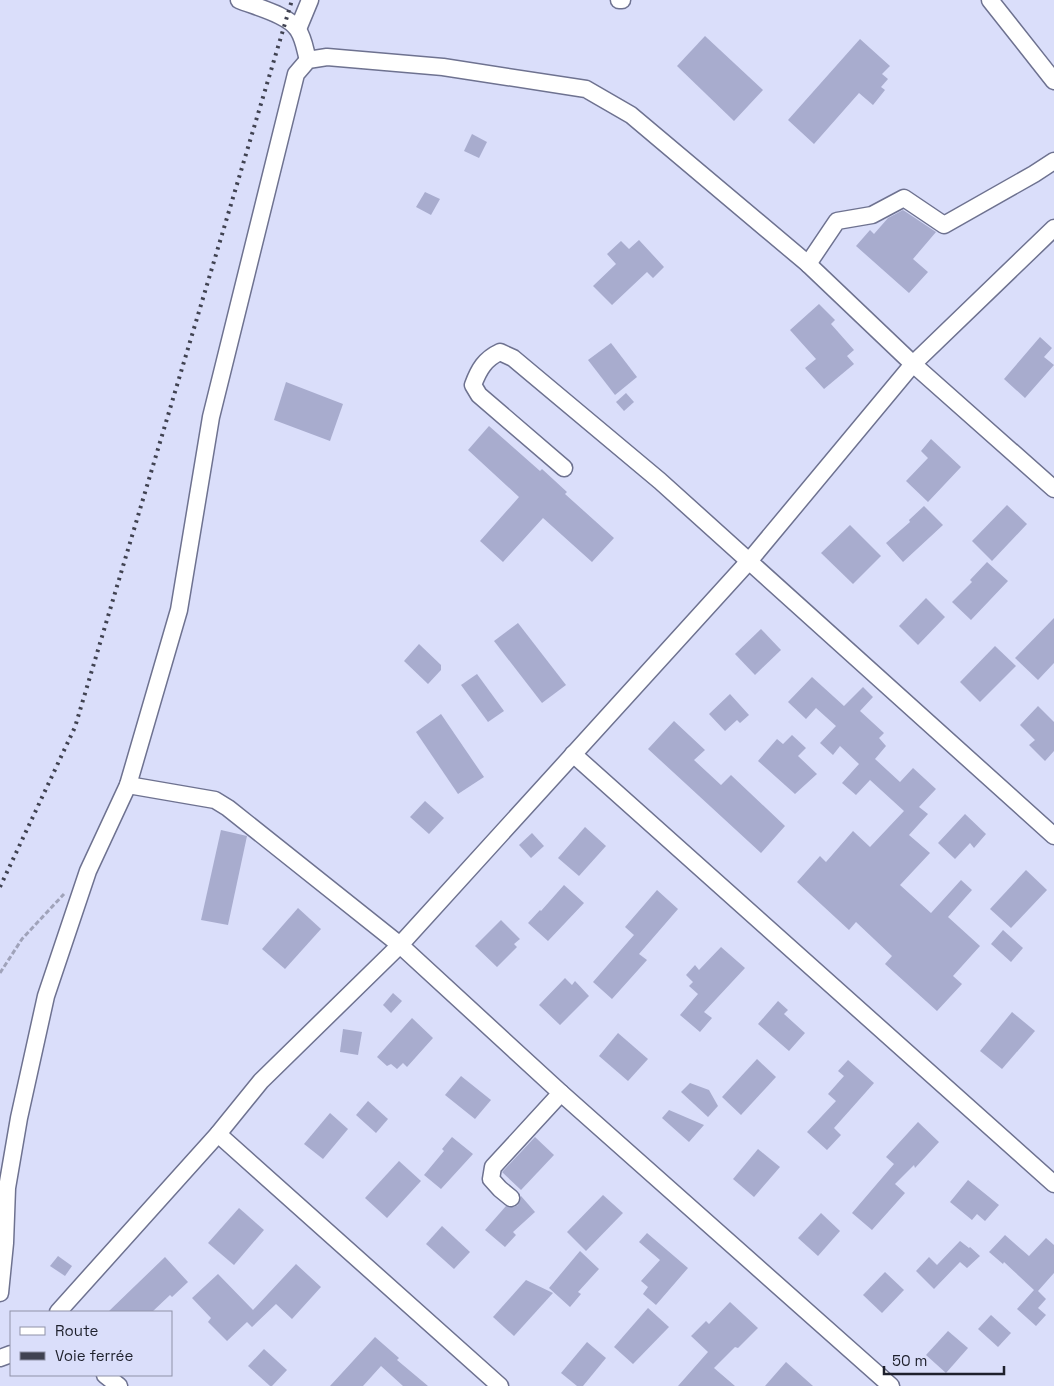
<svg xmlns="http://www.w3.org/2000/svg" width="1054" height="1386" viewBox="0 0 1054 1386" font-family="'Space Grotesk',sans-serif">
<style>
.building{fill:#a8acce}
.lines{fill:none;stroke-linecap:round;stroke-linejoin:round}
.minor-casing{stroke:#6e7290;stroke-width:19}
.path{stroke:#a0a3ba;stroke-width:3;stroke-dasharray:5 2.5;stroke-linecap:butt}
.minor{stroke:#fff;stroke-width:16}
.rail{stroke:#404251;stroke-width:4;stroke-dasharray:2.5 5;stroke-linecap:butt}
</style>
<rect width="100%" height="100%" fill="#dadefa"/>
<g class="building">
<path d="M705,36L763,90L734,121L677,66Z"/>
<path d="M860,39L890,66L882,74L888,79L881,87L885,90L873,105L859,93L814,144L788,120Z"/>
<path d="M472,134L487,142L479,158L464,151Z"/>
<path d="M425,192L440,199L431,215L416,207Z"/>
<path d="M903,210L936,232L913,259L928,272L909,293L856,246L870,230L874,234L888,218Z"/>
<path d="M639,240L664,267L653,278L647,272L612,305L593,286L616,264L607,254L621,241L629,249Z"/>
<path d="M819,304L835,320L831,324L854,350L847,356L854,364L824,389L805,368L816,359L790,330Z"/>
<path d="M1040,337L1052,348L1044,357L1054,365L1025,398L1004,379Z"/>
<path d="M611,343L637,377L615,395L588,360Z"/>
<path d="M286,382L343,404L330,441L274,420Z"/>
<path d="M626,393L634,402L624,411L616,402Z"/>
<path d="M489,426L540,471L542,469L567,492L565,494L614,538L592,562L543,518L503,562L480,541L519,497L468,450Z"/>
<path d="M931,439L961,467L928,502L906,481L928,458L921,451Z"/>
<path d="M1007,505L1027,524L992,561L972,541Z"/>
<path d="M924,506L943,525L903,562L886,543L910,522L909,520Z"/>
<path d="M850,525L881,556L853,584L821,553Z"/>
<path d="M987,562L1008,581L971,620L952,602L972,582L970,580Z"/>
<path d="M926,598L945,617L918,645L899,626Z"/>
<path d="M1054,618V663L1038,680L1015,658Z"/>
<path d="M518,623L566,685L542,703L494,641Z"/>
<path d="M761,629L781,650L755,675L735,654Z"/>
<path d="M419,644L441,665V670L428,684L404,661Z"/>
<path d="M995,646L1016,666L980,702L960,682Z"/>
<path d="M477,674L504,711L488,722L461,685Z"/>
<path d="M812,677L844,706L863,687L873,697L860,711L884,733L879,738L886,746L875,759L900,782L913,768L936,789L919,807L928,814L909,835L930,853L900,885L931,913L961,880L972,890L948,917L980,946L953,976L962,984L937,1011L885,964L892,956L856,922L849,930L797,882L820,856L826,862L853,831L870,847L904,811L870,780L856,795L842,783L859,764L840,746L833,755L820,743L836,726L816,708L806,719L788,702Z"/>
<path d="M730,694L749,715L740,723L737,720L725,731L709,714Z"/>
<path d="M1038,706L1054,722V751L1045,761L1029,745L1035,740L1020,725Z"/>
<path d="M441,714L484,777L458,794L416,732Z"/>
<path d="M674,721L705,750L694,760L721,785L731,775L785,826L761,853L648,749Z"/>
<path d="M792,735L806,748L798,756L817,774L795,794L758,761L777,739L783,744Z"/>
<path d="M425,801L444,818L429,834L410,817Z"/>
<path d="M965,814L986,834L974,848L970,843L955,859L938,843Z"/>
<path d="M585,827L606,846L579,876L558,858Z"/>
<path d="M221,830L247,836L228,925L201,920Z"/>
<path d="M532,833L544,846L531,858L519,845Z"/>
<path d="M1026,870L1047,890L1011,928L990,909Z"/>
<path d="M564,885L584,903L548,941L528,923L540,910L541,911Z"/>
<path d="M657,890L678,909L639,954L647,960L612,999L593,982L634,935L625,927Z"/>
<path d="M298,908L321,929L285,969L262,949Z"/>
<path d="M501,920L520,939L514,944L517,947L497,967L475,946Z"/>
<path d="M1003,930L1023,948L1011,962L991,944Z"/>
<path d="M721,947L745,968L704,1012L712,1018L700,1032L680,1015L698,994L689,986L693,982L686,975L695,965L699,970Z"/>
<path d="M565,978L572,985L575,981L589,996L560,1025L539,1005Z"/>
<path d="M393,993L402,1001L391,1013L383,1005Z"/>
<path d="M778,1001L788,1010L784,1014L805,1033L789,1051L758,1024Z"/>
<path d="M1012,1012L1035,1031L1002,1069L980,1051Z"/>
<path d="M412,1018L433,1038L407,1067L403,1063L397,1069L391,1064L387,1066L377,1057Z"/>
<path d="M343,1029L362,1032L358,1055L340,1052Z"/>
<path d="M618,1033L648,1059L628,1081L599,1056Z"/>
<path d="M757,1059L776,1077L741,1115L722,1097Z"/>
<path d="M848,1060L874,1083L834,1128L841,1135L827,1150L807,1132L836,1101L828,1094L844,1076L838,1071Z"/>
<path d="M461,1076L491,1100L475,1119L445,1095Z"/>
<path d="M690,1083L709,1090L718,1106L708,1117L681,1092Z"/>
<path d="M368,1101L388,1119L376,1133L356,1115Z"/>
<path d="M669,1110L704,1125L689,1142L662,1118Z"/>
<path d="M330,1113L348,1129L323,1159L304,1144Z"/>
<path d="M918,1122L939,1142L915,1168L914,1165L895,1184L905,1193L872,1230L852,1213L894,1164L886,1157Z"/>
<path d="M452,1137L473,1154L441,1189L424,1175L444,1151L442,1149Z"/>
<path d="M535,1137L554,1155L521,1190L502,1172Z"/>
<path d="M758,1149L780,1167L754,1197L733,1179Z"/>
<path d="M399,1161L421,1181L387,1218L365,1198Z"/>
<path d="M968,1180L999,1205L985,1221L977,1214L972,1220L950,1202Z"/>
<path d="M603,1195L623,1213L586,1251L567,1232Z"/>
<path d="M521,1196L535,1212L513,1232L516,1235L505,1247L485,1230L506,1206L514,1207L518,1205Z"/>
<path d="M239,1208L264,1230L234,1265L208,1243Z"/>
<path d="M821,1213L840,1231L818,1256L798,1238Z"/>
<path d="M442,1226L470,1252L454,1269L426,1244Z"/>
<path d="M647,1233L688,1268L656,1305L643,1294L648,1287L641,1281L660,1260L639,1242Z"/>
<path d="M1005,1235L1029,1256L1046,1238L1054,1245V1273L1038,1291L1046,1299L1038,1308L1046,1315L1036,1326L1017,1309L1034,1290L1004,1262L1003,1264L989,1252Z"/>
<path d="M960,1241L969,1248L970,1247L980,1256L967,1268L960,1262L934,1289L916,1271L929,1257L937,1265Z"/>
<path d="M580,1251L599,1269L578,1292L581,1294L570,1307L549,1288Z"/>
<path d="M58,1256L72,1266L65,1276L50,1266Z"/>
<path d="M165,1257L188,1282L172,1297L170,1295L152,1312H108Z"/>
<path d="M296,1264L321,1287L292,1319L276,1304L252,1327L247,1322L227,1341L208,1322L211,1318L192,1298L218,1274L253,1310Z"/>
<path d="M885,1272L904,1290L882,1313L863,1295Z"/>
<path d="M526,1280L553,1293L514,1336L493,1317Z"/>
<path d="M730,1302L758,1328L738,1348L735,1347L714,1368L735,1386H678L708,1352L691,1336L706,1321L709,1324Z"/>
<path d="M648,1308L669,1327L633,1364L614,1347Z"/>
<path d="M991,1315L1011,1333L998,1347L978,1329Z"/>
<path d="M948,1331L968,1348L946,1373L926,1355Z"/>
<path d="M375,1337L399,1358L397,1360L428,1386H403L381,1366L363,1386H330Z"/>
<path d="M587,1342L606,1358L583,1386H577L561,1373Z"/>
<path d="M264,1349L287,1370L272,1386H270L248,1366Z"/>
<path d="M786,1362L813,1386H765Z"/>
</g>
<g class="lines">
<g class="minor-casing">
<g id="minor">
<path d="M239,0C256,7 289,15 298,30C304,39 305,50 308,60"/>
<path d="M619,0H622"/>
<path d="M990,0L1054,81"/>
<path d="M298,29L310,0"/>
<path d="M808,264L837,221L872,215L904,198L944,225L1034,174L1054,161"/>
<path d="M564,468L479,395L473,385C479,369 485,359 500,352L513,358L660,481L1054,836"/>
<path d="M573,754L1054,1184"/>
<path d="M128,785L215,800L228,808L400,945L561,1093L891,1386"/>
<path d="M218,1134L500,1386"/>
<path d="M511,1198L500,1189L491,1179L493,1167L561,1093"/>
<path d="M0,1293L5,1243L7,1188L19,1118L46,996L88,871L128,785L179,610L211,417L296,74L308,60L327,57L443,67L586,89L631,115L808,264L913,364L1054,489"/>
<path d="M58,1312L218,1134L261,1081L400,945L750,560L913,364L1054,228"/>
<path d="M0,1358L11,1354"/>
<path d="M105,1375L119,1386"/>
</g>
</g>
<path class="path" d="M0,973L22,939L64,894"/>
<use href="#minor" class="minor"/>
<path class="rail" d="M0,887L75,727L292,0"/>
</g>
<rect x="10" y="1311" width="162" height="65" fill="#dadefa" stroke="#8f92a8"/>
<rect x="20" y="1327" width="25" height="8" fill="#ffffff" stroke="#8f92a8"/>
<text x="55" y="1336" font-size="15" fill="#1e202c">Route</text>
<rect x="20" y="1352" width="25" height="8" fill="#404251" stroke="#8f92a8"/>
<text x="55" y="1361" font-size="15" fill="#1e202c">Voie ferrée</text>
<path d="M884 1366v8h120v-8" fill="none" stroke="#1e202c" stroke-width="2.5"/>
<text x="892" y="1366" font-size="15" fill="#1e202c" stroke="#dadefa" stroke-width="4" paint-order="stroke">50 m</text>
</svg>
